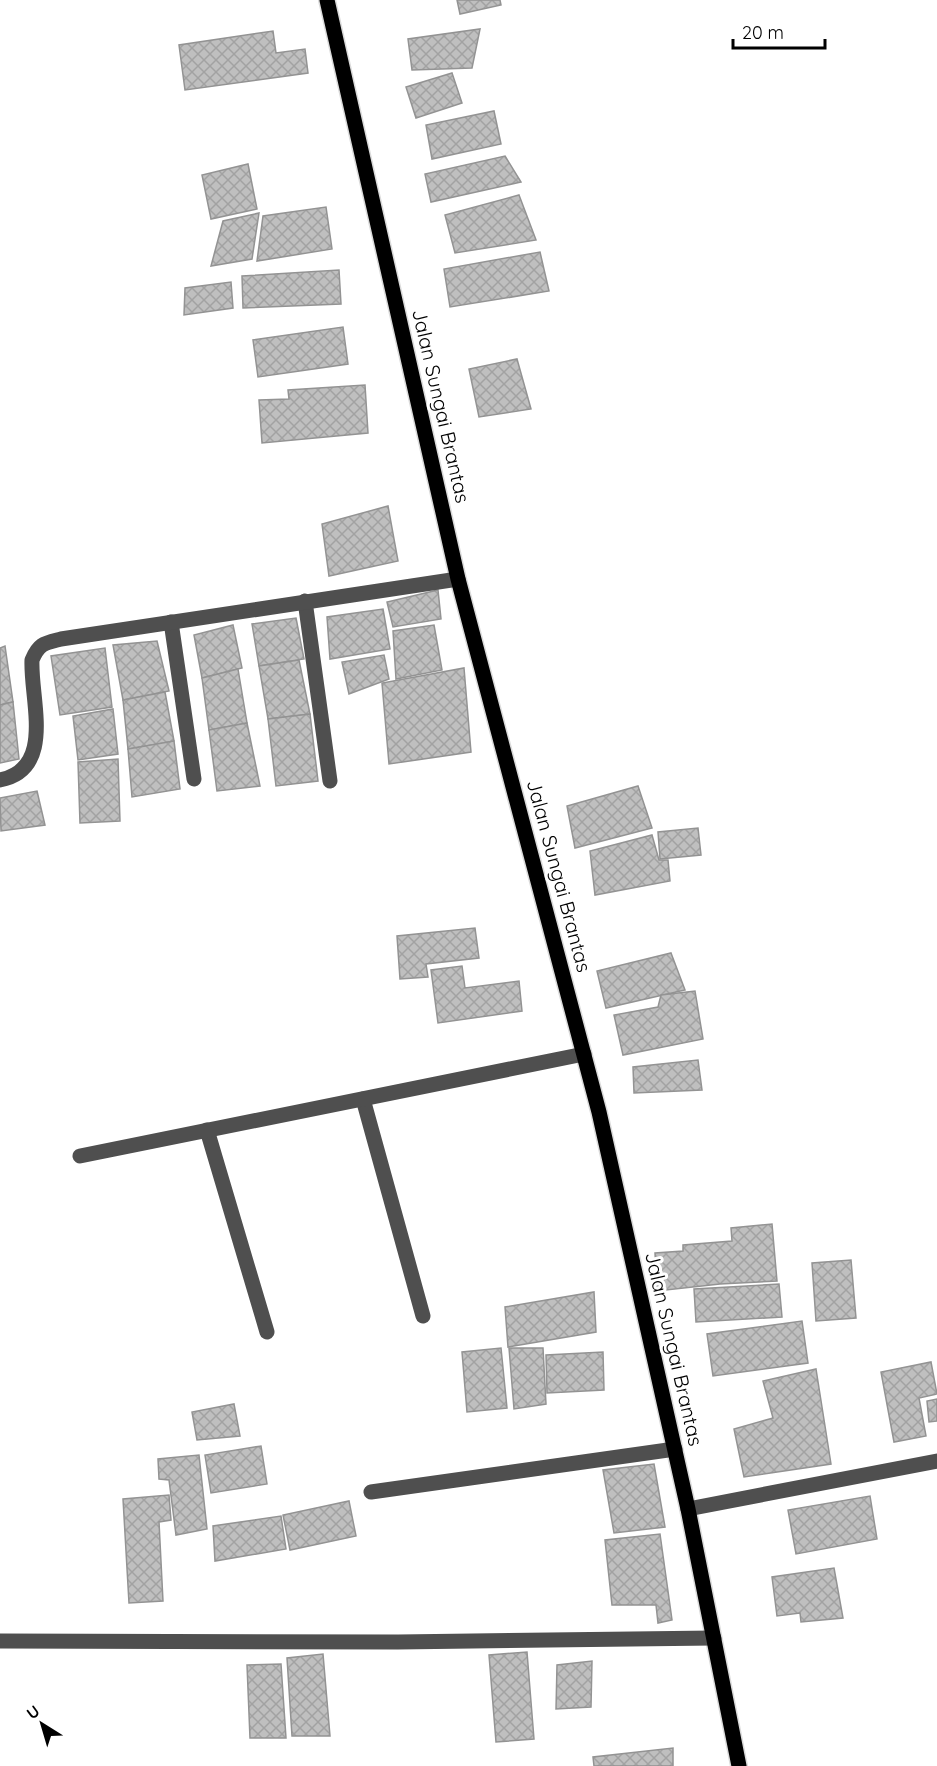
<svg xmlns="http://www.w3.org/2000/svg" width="937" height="1766" viewBox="0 0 937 1766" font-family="Quicksand,sans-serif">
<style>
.building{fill:url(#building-cross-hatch);stroke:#939393;stroke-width:1.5}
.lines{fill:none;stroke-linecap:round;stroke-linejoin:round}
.major-casing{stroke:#dbdbdb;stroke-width:18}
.minor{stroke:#4f4f4f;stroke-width:15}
.major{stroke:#000;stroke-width:15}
.labels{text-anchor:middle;stroke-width:6;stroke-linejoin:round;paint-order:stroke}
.street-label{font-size:20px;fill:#000;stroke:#fff}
</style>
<defs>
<pattern id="building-cross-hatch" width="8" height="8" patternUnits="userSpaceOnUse" patternTransform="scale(1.5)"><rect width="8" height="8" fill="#bfbfbf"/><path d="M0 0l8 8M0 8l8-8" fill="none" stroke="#a2a2a2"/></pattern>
</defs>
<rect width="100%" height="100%" fill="#fff"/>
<g class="building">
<path d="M457,0H500L501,5L460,14Z"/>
<path d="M480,29L472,68L412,70L408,39Z"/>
<path d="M273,31L276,53L305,49L308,73L185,90L179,45Z"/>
<path d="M452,73L462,103L416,118L406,87Z"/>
<path d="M494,111L501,144L432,159L426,125Z"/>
<path d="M505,156L521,182L431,202L425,174Z"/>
<path d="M248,164L257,209L211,219L202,175Z"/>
<path d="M519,195L536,240L455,253L445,215Z"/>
<path d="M326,207L332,249L257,261L263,216Z"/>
<path d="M259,213L252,259L211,266L223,221Z"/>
<path d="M540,252L549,291L450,307L444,269Z"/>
<path d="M339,270L341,304L243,308L242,276Z"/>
<path d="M231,282L233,308L184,315L185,288Z"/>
<path d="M343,327L348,364L258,377L253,340Z"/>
<path d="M517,359L531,409L479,417L469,369Z"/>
<path d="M365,385L368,433L262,443L259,400L289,399L288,390Z"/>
<path d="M388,506L398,561L329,576L322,524Z"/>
<path d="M438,590L441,619L393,627L387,602Z"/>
<path d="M383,609L390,649L330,659L327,617Z"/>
<path d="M296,618L304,659L259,666L252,624Z"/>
<path d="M233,625L242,668L202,678L194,635Z"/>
<path d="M434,625L442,670L396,679L393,631Z"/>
<path d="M157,641L169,691L123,700L113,645Z"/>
<path d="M5,646L13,702L0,705V648Z"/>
<path d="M105,648L112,707L60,715L51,656Z"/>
<path d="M384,655L389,679L349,694L342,662Z"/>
<path d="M299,660L310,714L268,719L259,666Z"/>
<path d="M464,668L471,752L389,764L382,683Z"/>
<path d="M238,669L247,723L209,730L202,678Z"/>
<path d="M165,692L174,741L128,749L123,700Z"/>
<path d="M13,702L19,759L0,763V705Z"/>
<path d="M113,709L118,754L78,760L73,716Z"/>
<path d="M310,714L318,781L276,786L268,719Z"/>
<path d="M247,723L260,786L217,791L209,730Z"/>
<path d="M174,741L180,789L132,797L128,749Z"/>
<path d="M118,759L120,821L80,823L78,762Z"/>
<path d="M638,786L652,828L575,848L567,806Z"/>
<path d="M37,791L45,825L1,831L0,798Z"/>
<path d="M698,828L701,855L660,859L658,832Z"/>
<path d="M652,835L659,860H668L670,881L595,895L590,851Z"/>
<path d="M475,928L479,958L426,964L428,977L400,979L397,936Z"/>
<path d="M671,953L685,990L606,1008L597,971Z"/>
<path d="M462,966L465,988L519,981L522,1011L438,1023L431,970Z"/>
<path d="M695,991L703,1039L623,1055L614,1015L658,1007L661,995Z"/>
<path d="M698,1060L702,1090L634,1093L633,1067Z"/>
<path d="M772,1224L777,1281L720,1284L657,1291L655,1253L683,1251V1245L732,1241L731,1228Z"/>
<path d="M851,1260L856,1318L816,1321L812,1263Z"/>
<path d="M779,1284L782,1317L696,1322L694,1289Z"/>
<path d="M594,1292L596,1332L508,1347L505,1307Z"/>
<path d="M802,1321L808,1363L713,1376L707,1334Z"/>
<path d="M501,1348L507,1408L467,1412L462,1352Z"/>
<path d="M509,1348H543L546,1404L514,1409Z"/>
<path d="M603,1352L604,1390L547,1393L546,1355Z"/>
<path d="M931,1362L937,1394L919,1398L926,1436L894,1442L881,1372Z"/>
<path d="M816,1369L831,1464L744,1477L734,1429L773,1418L763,1381Z"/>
<path d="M937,1399V1421L929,1422L927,1401Z"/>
<path d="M234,1404L240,1436L197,1440L192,1412Z"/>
<path d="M261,1446L267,1484L211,1493L205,1455Z"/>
<path d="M199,1455L207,1529L176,1535L169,1480L159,1479L158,1459Z"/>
<path d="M654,1464L665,1527L614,1533L603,1470Z"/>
<path d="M169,1495L171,1520L159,1522L163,1601L129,1603L123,1499Z"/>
<path d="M870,1496L877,1539L796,1554L788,1510Z"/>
<path d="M349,1501L356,1536L290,1550L283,1515Z"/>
<path d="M281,1516L286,1549L215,1561L213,1526Z"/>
<path d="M660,1534L672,1620L658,1623L656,1605H612L605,1540Z"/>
<path d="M834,1568L843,1618L801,1622L800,1613L777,1616L772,1577Z"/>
<path d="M527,1652L534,1739L496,1742L489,1655Z"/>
<path d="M323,1654L330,1736H292L287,1658Z"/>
<path d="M592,1661L591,1707L556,1709L557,1665Z"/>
<path d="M281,1664L286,1738H250L247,1665Z"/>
<path d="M673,1748V1766H594L593,1757Z"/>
</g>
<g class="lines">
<g class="major-casing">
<path id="major" d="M327,0L458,579L599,1112L688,1509L739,1766"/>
</g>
<g class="minor">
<path d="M305,601L330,781"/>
<path d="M171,622L194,779"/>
<path d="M0,780C56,769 30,699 32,660C39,643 45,643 61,639L458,579"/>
<path d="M363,1099L423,1316"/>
<path d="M207,1130L267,1332"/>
<path d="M80,1156L584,1054"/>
<path d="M371,1492L675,1449"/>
<path d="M688,1509L937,1461"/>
<path d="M0,1641L398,1642L714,1638"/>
</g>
<use href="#major" class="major"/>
</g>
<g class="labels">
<g class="street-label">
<text transform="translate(441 406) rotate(77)" y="7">Jalan Sungai Brantas</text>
<text transform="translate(559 876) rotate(75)" y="7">Jalan Sungai Brantas</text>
<text transform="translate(674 1349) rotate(77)" y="7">Jalan Sungai Brantas</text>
</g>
</g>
<g transform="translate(42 1724) rotate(323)" stroke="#ffffff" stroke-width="4.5" paint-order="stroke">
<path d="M0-4.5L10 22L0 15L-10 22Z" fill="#000000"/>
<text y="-9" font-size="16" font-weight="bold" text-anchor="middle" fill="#000000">U</text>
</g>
<path d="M733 39v9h92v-9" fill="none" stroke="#000000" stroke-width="3"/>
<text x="742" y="39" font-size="18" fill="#000000" stroke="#ffffff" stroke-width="4.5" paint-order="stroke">20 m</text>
</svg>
